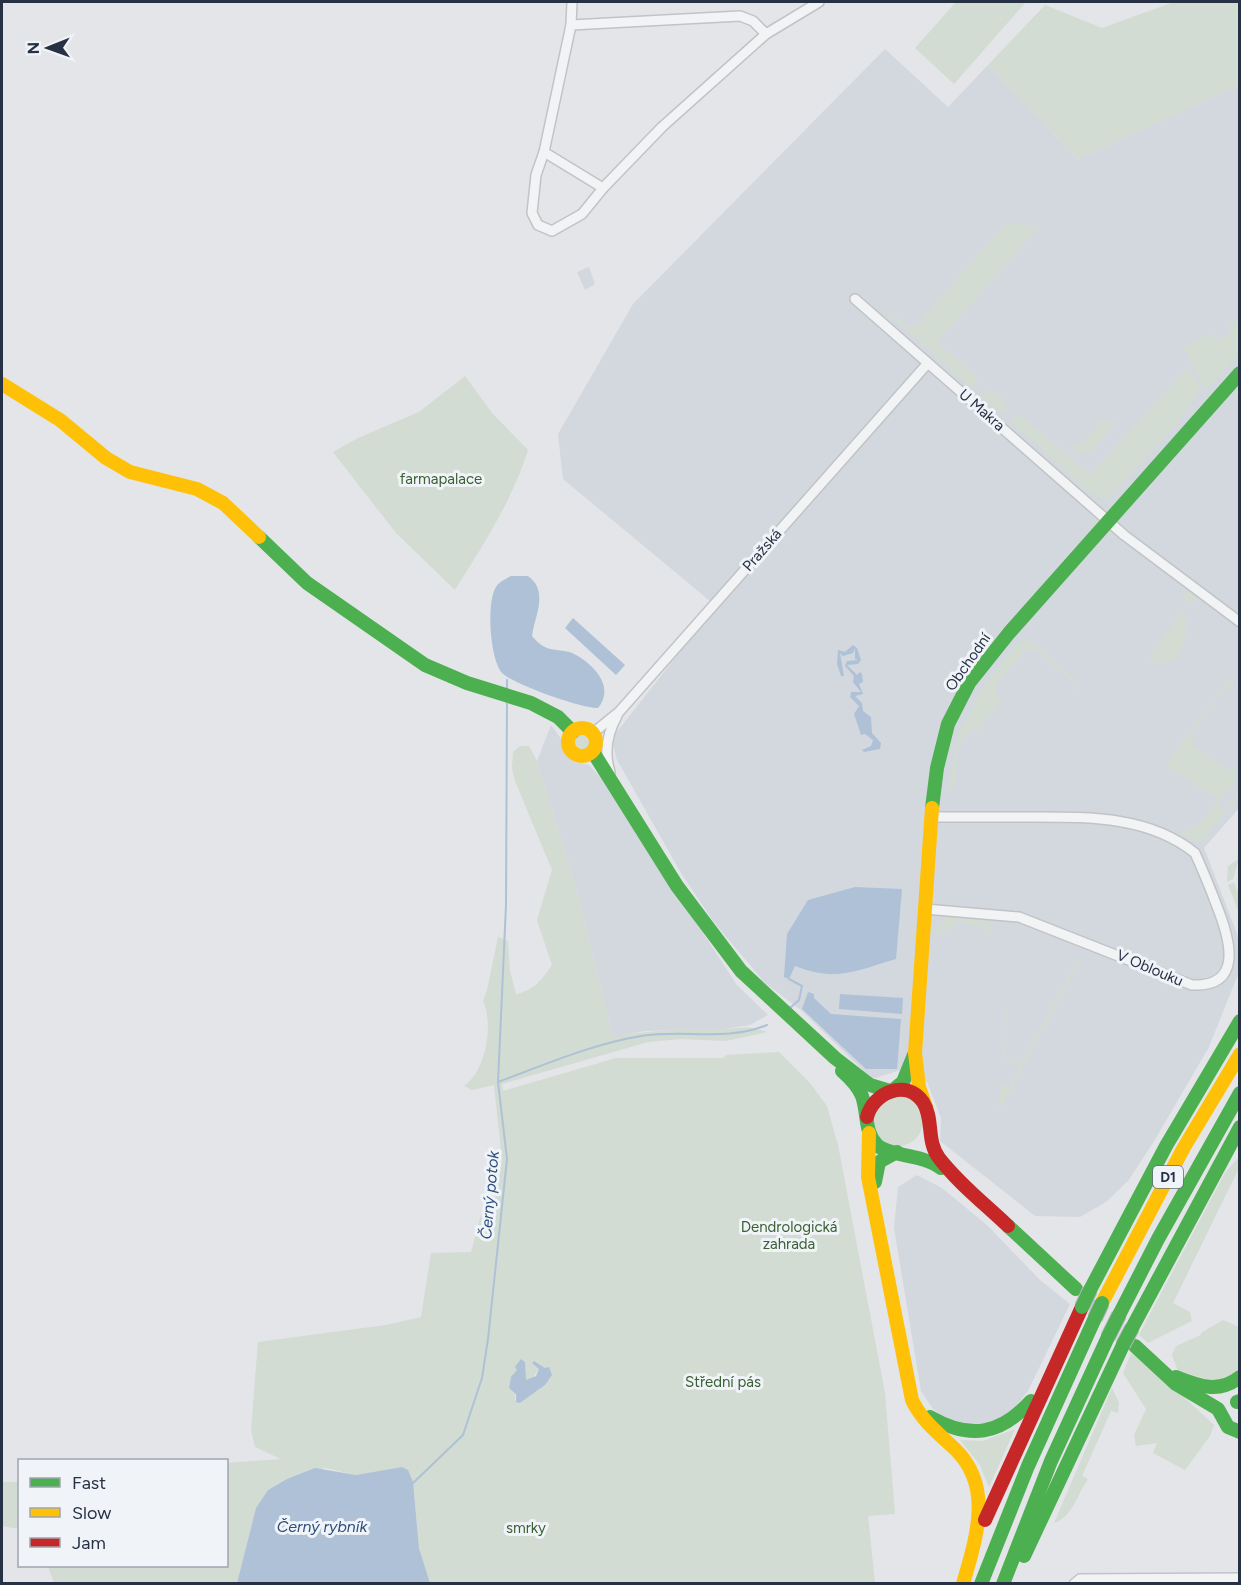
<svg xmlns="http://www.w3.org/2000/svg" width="1241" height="1585" viewBox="0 0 1241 1585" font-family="Figtree,sans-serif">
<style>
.built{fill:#d3d8df}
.green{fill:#d2dcd2;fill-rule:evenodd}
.water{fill:#aec1d6}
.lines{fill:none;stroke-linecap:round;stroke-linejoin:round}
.stream{stroke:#aec1d6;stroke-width:2}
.street-casing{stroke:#c1c3c6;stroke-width:12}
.street{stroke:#f2f3f4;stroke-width:9}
.fast{stroke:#4caf50;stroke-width:14}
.slow{stroke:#ffc107;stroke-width:14}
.jam{stroke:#c62828;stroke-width:14}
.fast-bridge-casing{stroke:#b5b8bd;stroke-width:16;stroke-linecap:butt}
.fast-bridge{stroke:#4caf50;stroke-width:14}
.labels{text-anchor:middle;stroke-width:6;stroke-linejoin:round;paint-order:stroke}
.shield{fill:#f0f3f8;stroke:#636b7a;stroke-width:1.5}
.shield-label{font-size:14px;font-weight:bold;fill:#273144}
.street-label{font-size:15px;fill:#273144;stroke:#f0f3f8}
.park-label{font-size:15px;fill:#3a6132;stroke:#f0f3f8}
.water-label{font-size:16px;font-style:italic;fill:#2c4e7c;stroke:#f0f3f8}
</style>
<rect width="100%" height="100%" fill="#e3e5e8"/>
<g class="built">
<path d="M885,49L948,107L988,65L1078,159L1239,85L1240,807L1204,848L1239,939V972L1209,1047L1153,1143L1128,1181L1106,1202L1080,1217L1035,1216L940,1141L941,1118L927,1082L901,1070L872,1079L801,1010L765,983L713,921L681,873L616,758L612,738L716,606L563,479L558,434L633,304Z"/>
<path d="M589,267L595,284L585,290L577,272Z"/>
<path d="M551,725L562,740L565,755L575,762L589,765L604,781L737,985L768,1015L750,1025L724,1029L644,1031L613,1038L579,898L537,761Z"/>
<path d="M917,1175L942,1188L988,1226L1040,1280L1070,1304L1028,1391L1013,1410L991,1423L966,1425L943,1416L933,1409L921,1391L894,1228L898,1187Z"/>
</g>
<g class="green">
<path d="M956,2H1026L954,84L915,48Z"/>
<path d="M1174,2H1239V85L1078,159L988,65L1045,5L1102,28Z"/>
<path d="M1006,223L1039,227L937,342L976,376L978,383L972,389L887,312L889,310L909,327L916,326Z"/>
<path d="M1239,320V354L1206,390L1183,347L1212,333L1216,340L1230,334L1227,326Z"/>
<path d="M1189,366L1201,389L1178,422L1108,499L1094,496L1011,422L1015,416L1024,417L1090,475Z"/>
<path d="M465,376L492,413L528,450C512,501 483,545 455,590L396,533L333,452L358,438L419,412Z"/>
<path d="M985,391H993L1005,401L1006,410L1000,413L982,398Z"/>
<path d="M1114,421V426L1091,452L1079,453L1069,446L1084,441L1097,428V422Z"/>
<path d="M1185,592H1191L1201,598L1191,604L1183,598Z"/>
<path d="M1183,610C1190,624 1185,641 1180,655C1170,664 1159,668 1148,658Z"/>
<path d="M1025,641H1031L1075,680L1077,696L1073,682L1036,650L1025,651L996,684L997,696L1002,700L976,732L971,728L957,748L956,780L947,794L959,731L973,710V701L1015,645Z"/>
<path d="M1228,680L1234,686L1230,690L1225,687L1190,736L1194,739L1192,744L1229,771L1232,768L1236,772V782L1219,802L1222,813L1239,792V797L1200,843L1175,832C1195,835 1207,814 1218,800L1165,765Z"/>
<circle cx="582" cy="742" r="7"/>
<path d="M520,746H529L537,761L579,898L613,1037C650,1030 684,1029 721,1029C742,1029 745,1024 767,1032L726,1041L682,1039L648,1042L502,1084L503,1091L616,1058H723L727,1055L779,1052L810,1083L827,1106L838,1145L885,1393L895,1514L868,1516L875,1583H430L419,1548L414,1491L402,1467L356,1475L325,1468L288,1479L268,1490L256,1508L237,1583H54L48,1566H226L227,1463L281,1459L255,1447L251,1430L258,1342L386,1325L421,1317L431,1253L471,1252L480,1218L497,1194L502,1160L494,1085L472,1090L464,1086C486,1071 494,1024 483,1001L487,990L498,937L508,941L510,971L516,994C535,990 541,980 552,965L537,920L552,870L515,781L512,768L513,752ZM534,1361L545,1368V1385L520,1403L515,1400L517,1370L525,1365L526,1380H531L539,1369Z"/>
<path d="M1239,859L1233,879L1227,882L1228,866Z"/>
<path d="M1234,882L1239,895V913L1228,885Z"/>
<path d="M946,917L988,921L993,928L989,935L984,934L985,928L956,921L955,926L944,931L935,940L937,927Z"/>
<path d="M1078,958L1081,959L999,1112L1001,1084L1009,1087L1019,1067L1003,1058L1008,982L1005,1056L1021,1064Z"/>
<circle cx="898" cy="1121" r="25"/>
<path d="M1239,1157V1168L1173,1303L1190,1312L1192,1321L1148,1343L1139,1335L1142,1329L1225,1173Z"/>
<path d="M1223,1320L1239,1327V1370L1221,1383L1178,1371L1172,1355L1176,1346L1201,1335V1333Z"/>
<path d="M1131,1353L1157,1372L1214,1425L1210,1436L1185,1470L1153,1453L1157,1443L1136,1446L1134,1435L1146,1409L1123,1373Z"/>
<path d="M1112,1388L1119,1403L1118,1413L1111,1411L1082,1476L1088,1479C1077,1494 1073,1517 1054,1523Z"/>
<path d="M1015,1429L989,1487L980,1465L960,1440L983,1441Z"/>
<path d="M2,1482H19V1529L2,1526Z"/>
</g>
<g class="water">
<path d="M511,576H528C549,591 535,615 532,636C549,657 560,645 578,656C597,668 614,688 598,708C582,709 513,684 502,673C490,659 486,603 496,587C499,582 506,579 511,576Z"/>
<path d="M573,618L625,665L616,675L565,628Z"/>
<path d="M853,645L857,648L861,660L858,664L847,665L857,675L860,672L862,674L863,682L859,684L863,694L855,696L862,703L863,711L871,717L872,733L881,743L880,749L864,752L862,750L871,746L873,740L865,734L861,735L854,714L859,706L850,697L851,692H861L853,682L854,676L845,666L847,661L858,660L855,659V648L853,653L843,656L840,653L844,676H841L837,664L838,650L845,652Z"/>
<path d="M855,887L902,889L896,959C855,971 836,982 795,966L789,979L784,977L787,934L808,900Z"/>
<path d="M808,992L814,994V998L831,1014L901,1019L897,1069H866L802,1009Z"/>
<path d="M840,994L903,998L902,1014L839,1009Z"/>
<path d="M521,1359L525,1362L526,1380L536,1376L539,1369L532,1363L534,1361L545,1368L549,1367L552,1375L545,1385L520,1403L516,1402V1394L509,1388L511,1377L517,1370L515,1367Z"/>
<path d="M402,1467L408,1470L413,1482L419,1548L430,1583H237L256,1508L268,1490L287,1479L315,1468L356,1475Z"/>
</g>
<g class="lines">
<g class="stream">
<path d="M507,689V680"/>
<path d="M789,979L802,986L799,1000L790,1008"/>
<path d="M498,1082C544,1065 592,1044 641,1036C684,1029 726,1042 767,1025"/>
<path d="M412,1484L463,1435L482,1378L488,1339L507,1159L498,1082L506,905L507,700"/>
</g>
<g class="street-casing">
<g id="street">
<path d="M572,2L571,25L544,152L536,175L532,213L538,225L552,231L582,214L604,187L662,127L766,34L819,2"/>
<path d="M571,25L740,16L753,21L766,34"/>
<path d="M544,152L603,188"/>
<path d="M855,299L1124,535L1240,622"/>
<path d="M593,733L619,712L928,363"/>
<path d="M610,772C604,753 607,734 617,716"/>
<path d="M925,909L1019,917L1192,985C1241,987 1232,945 1218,909C1211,890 1203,871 1195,853C1149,816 1089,817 1033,817C999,817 965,817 931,817"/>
<path d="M1074,1584L1080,1579L1240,1578"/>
</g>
</g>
<use href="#street" class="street"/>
<g class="fast">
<path d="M259,537L307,583L425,665L467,683L531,703L558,717L573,732"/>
<path d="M593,752L677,886L741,971L835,1058L870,1085L890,1091"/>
<path d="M932,808L937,768L948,724L969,683L1009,633L1240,373"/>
<path d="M842,1071C850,1078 858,1086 862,1096C868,1112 864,1132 877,1145C889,1157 920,1153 941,1168"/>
<path d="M892,1091L903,1082L914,1055"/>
<path d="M875,1182L879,1162L897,1152"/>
<path d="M1008,1226L1076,1289"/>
<path d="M1090,1290L1166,1146L1240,1021"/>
<path d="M1119,1315L1158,1239L1240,1093"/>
<path d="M1132,1328L1240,1127"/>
<path d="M1135,1346L1176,1384L1218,1409L1228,1427L1240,1432"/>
<path d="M1176,1377C1199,1386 1219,1394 1240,1377"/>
<path d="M1237,1402L1240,1401"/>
<path d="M930,1417C970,1440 1000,1435 1031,1401"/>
<path d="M1024,1556L1123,1345"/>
<path d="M981,1584L1028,1466L1095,1318"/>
<path d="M1003,1584L1051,1461L1108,1337"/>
</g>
<g class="slow">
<path d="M2,384L60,420L106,458L130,472L197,489L223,503L259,537"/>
<circle cx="582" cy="742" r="14"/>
<path d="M926,1107L919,1087L915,1053L932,808"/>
<path d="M869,1133L868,1177L912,1400C922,1421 938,1433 955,1449C994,1487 976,1538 963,1584"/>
<path d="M1102,1303L1183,1149L1240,1054"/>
</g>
<g class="jam">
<path d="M867,1117C873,1093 906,1078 923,1102C934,1119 926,1141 939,1158C959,1184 985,1204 1008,1226"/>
<path d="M985,1520L1082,1307"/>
</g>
<g class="fast-bridge-casing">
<g id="fast-bridge">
<path d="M1082,1307L1090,1290"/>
<path d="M1095,1318L1102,1303"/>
<path d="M1108,1337L1119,1315"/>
<path d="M1123,1345L1132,1328"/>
</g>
</g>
<use href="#fast-bridge" class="fast-bridge"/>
</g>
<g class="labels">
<rect class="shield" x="1153" y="1166" width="30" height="22" rx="4.5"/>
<g class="shield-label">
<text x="1168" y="1182">D1</text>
</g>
<g class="street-label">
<text transform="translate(982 410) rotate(41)" y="5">U Makra</text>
<text transform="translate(762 550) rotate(-49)" y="5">Pražská</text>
<text transform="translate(968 662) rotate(-55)" y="5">Obchodní</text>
<text transform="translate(1150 968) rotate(23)" y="5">V Oblouku</text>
</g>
<g class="park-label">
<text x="441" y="484">farmapalace</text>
<text x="789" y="1232">Dendrologická<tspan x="789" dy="17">zahrada</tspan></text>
<text x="723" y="1387">Střední pás</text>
<text x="526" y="1533">smrky</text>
</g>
<g class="water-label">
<text transform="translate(489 1195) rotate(-85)" y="6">Černý potok</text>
<text x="322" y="1532">Černý rybník</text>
</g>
</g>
<rect width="1241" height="1585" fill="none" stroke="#273144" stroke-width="6"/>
<rect x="18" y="1459" width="210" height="108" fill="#f0f3f8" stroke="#a0a5b0" stroke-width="1.5"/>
<rect x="30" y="1478" width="30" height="9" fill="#4caf50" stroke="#a0a5b0" stroke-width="1.5"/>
<text x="72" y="1489" font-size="18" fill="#273144">Fast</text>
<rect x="30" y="1508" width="30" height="9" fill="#ffc107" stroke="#a0a5b0" stroke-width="1.5"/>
<text x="72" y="1519" font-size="18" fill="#273144">Slow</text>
<rect x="30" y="1538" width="30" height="9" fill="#c62828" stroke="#a0a5b0" stroke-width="1.5"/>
<text x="72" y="1549" font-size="18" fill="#273144">Jam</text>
<g transform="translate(48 48) rotate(269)" stroke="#f0f3f8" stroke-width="4.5" paint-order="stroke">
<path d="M0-4.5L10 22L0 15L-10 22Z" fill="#273144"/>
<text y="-9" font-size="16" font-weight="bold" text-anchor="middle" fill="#273144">N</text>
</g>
</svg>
